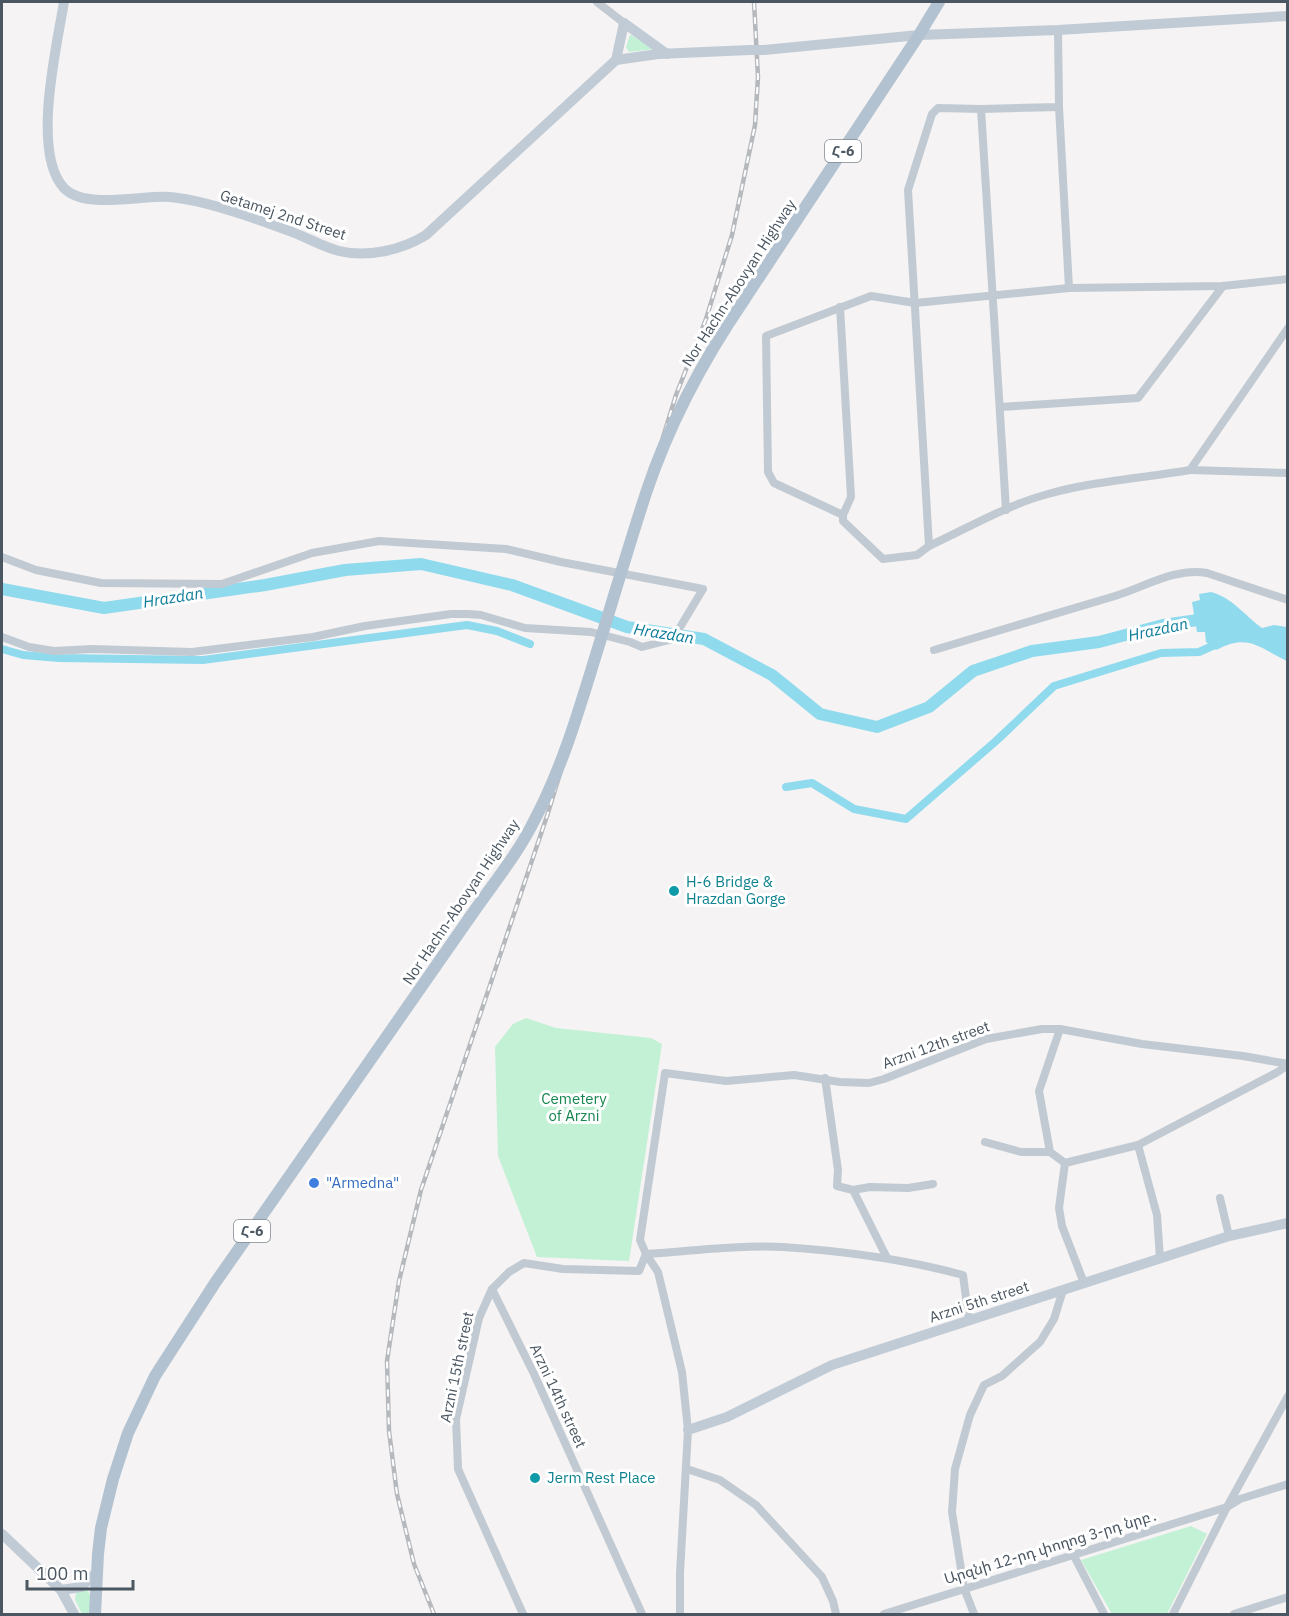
<svg xmlns="http://www.w3.org/2000/svg" width="1289" height="1616" viewBox="0 0 1289 1616" font-family="'IBM Plex Sans','Noto Sans Armenian',sans-serif">
<style>
.green{fill:#c3f1d5}
.water{fill:#90daee}
.lines{fill:none;stroke-linecap:round;stroke-linejoin:round}
.canal{stroke:#90daee;stroke-width:8}
.river{stroke:#90daee;stroke-width:12}
.street{stroke:#c1cad2;stroke-width:8}
.secondary{stroke:#c1cbd6;stroke-width:10}
.primary{stroke:#b3c2d1;stroke-width:12}
.rail-casing{stroke:#b5b8bd;stroke-width:4.5}
.rail{stroke:#fff;stroke-width:2;stroke-dasharray:7;stroke-linecap:butt}
.secondary-bridge{stroke:#c1cbd6;stroke-width:10}
.primary-bridge{stroke:#b3c2d1;stroke-width:12}
.culture-dot{fill:#0f9aa8;stroke:#fff;stroke-width:2}
.shop-dot{fill:#3f7fe0;stroke:#fff;stroke-width:2}
.labels{text-anchor:middle;stroke-width:6;stroke-linejoin:round;paint-order:stroke}
.shield{fill:#fff;stroke:#808990;stroke-width:1.5}
.shield-label{font-size:14px;font-weight:bold;fill:#4a5661}
.street-label{font-size:15px;fill:#4a5661;stroke:#fff}
.culture-label{font-size:15px;fill:#0d838f;stroke:#fff;text-anchor:start}
.park-label{font-size:15px;fill:#17864f;stroke:#fff}
.shop-label{font-size:15px;fill:#366cbe;stroke:#fff;text-anchor:start}
.water-label{font-size:16px;font-style:italic;fill:#0c7c9b;stroke:#fff}
</style>
<rect width="100%" height="100%" fill="#f5f3f3"/>
<g class="green">
<path d="M630,35H631L655,49L629,52L626,47Z"/>
<path d="M526,1018L556,1028L651,1038L662,1044L629,1261L537,1257L498,1156L495,1047L513,1024Z"/>
<path d="M1191,1526L1207,1534L1167,1614H1112L1081,1560Z"/>
<path d="M84,1590L88,1591L91,1597V1614H82L75,1600L76,1593Z"/>
</g>
<path class="water" d="M1211,592C1233,598 1244,615 1262,628L1274,625L1287,627V661C1258,647 1248,633 1216,650L1206,642L1205,632H1197L1192,602L1200,600L1199,594Z"/>
<g class="lines">
<g class="canal">
<path d="M2,649L23,655L59,658L203,660L467,625L497,631L530,644"/>
<path d="M786,787L812,783L854,809L906,819L996,741L1054,686L1161,653L1199,652L1219,643"/>
</g>
<path class="river" d="M2,589L104,608L265,585L345,570L421,564L512,585L627,627L704,639L772,675L820,714L877,727L929,707L973,671L1032,651L1099,642L1163,625L1212,618"/>
<g class="street">
<path d="M597,2L624,23"/>
<path d="M1059,107L1069,288"/>
<path d="M981,109L938,108L932,114L908,190L929,546C968,528 1007,505 1048,494C1094,481 1143,478 1190,470L1288,328"/>
<path d="M840,307L851,497L843,515"/>
<path d="M1001,407L1138,398L1223,286"/>
<path d="M1190,470L1288,473"/>
<path d="M1006,510L981,109L1059,107L1058,30"/>
<path d="M929,546L917,555L883,559L843,521V515L774,483L768,472L766,336L871,296L915,303L1069,288L1223,286L1288,279"/>
<path d="M2,557L36,570L101,583L222,584L312,553L379,541L506,549L561,562L703,589L673,639L642,647L630,642L591,632L525,628L481,615L468,614H451L365,626L313,637L192,652L92,649L54,651L29,647L2,637"/>
<path d="M934,650C995,632 1055,614 1115,596C1144,587 1177,567 1207,573L1288,600"/>
<path d="M1060,1029L1039,1091L1050,1152L1065,1163L1138,1145L1276,1073L1288,1065"/>
<path d="M825,1078L838,1170L837,1186L853,1190L887,1258"/>
<path d="M985,1142L1021,1152H1050"/>
<path d="M1138,1145L1157,1215L1160,1259"/>
<path d="M1065,1163L1059,1208L1062,1226L1084,1283"/>
<path d="M853,1190L870,1187L908,1188L933,1184"/>
<path d="M1220,1198L1229,1236"/>
<path d="M646,1254C691,1251 738,1245 783,1247C844,1251 904,1259 963,1275L969,1321"/>
<path d="M492,1289L534,1374L642,1614"/>
<path d="M687,1469L720,1480L756,1505L822,1577L833,1601L836,1614"/>
<path d="M1074,1556L1104,1614"/>
<path d="M523,1614L458,1469L456,1419L479,1318L492,1289L509,1272L524,1263L563,1269L639,1271L646,1254"/>
<path d="M680,1614V1573L688,1430L682,1372L658,1272L646,1254L640,1240L665,1073L726,1081L794,1075L840,1082L869,1083L884,1079L986,1039L1042,1029H1060L1142,1044L1243,1056L1288,1064"/>
<path d="M884,1614L1227,1507L1240,1499L1288,1484"/>
<path d="M974,1614L964,1588L952,1512L955,1469L970,1415L984,1385L1002,1376L1040,1342L1054,1319L1063,1290"/>
<path d="M1173,1614L1227,1507L1288,1396"/>
<path d="M1234,1614L1288,1597"/>
</g>
<g class="secondary">
<path d="M64,2C57,45 31,153 64,188C85,210 142,195 170,197C204,200 252,217 284,229C303,235 320,246 339,251C367,258 402,250 426,235L616,60L658,54L750,50"/>
<path d="M764,50L919,35L1058,30L1288,16"/>
<path d="M616,60L624,23L667,54"/>
<path d="M688,1430L727,1417L832,1365L1229,1236L1288,1223"/>
<path d="M2,1534L61,1590L74,1614"/>
<path d="M61,1590L81,1587L96,1573"/>
</g>
<g class="primary">
<path d="M744,300L919,35L939,2"/>
<path d="M95,1614L98,1554L101,1528L113,1479L128,1433L155,1376L215,1283L470,917"/>
</g>
<g class="rail-casing">
<path id="rail" d="M434,1614L414,1564L397,1494L389,1431L387,1361L399,1281L421,1190L547,816L676,395L706,319L732,235L755,125L758,77L754,2"/>
</g>
<use href="#rail" class="rail"/>
<path class="secondary-bridge" d="M750,50H764"/>
<path class="primary-bridge" d="M470,917C492,885 518,854 535,819C562,768 578,713 595,658C612,603 628,548 646,493C669,424 703,360 744,300"/>
</g>
<g class="culture-dot">
<circle cx="674" cy="891" r="6"/>
<circle cx="535" cy="1478" r="6"/>
</g>
<circle class="shop-dot" cx="314" cy="1183" r="6"/>
<g class="labels">
<g class="shield">
<rect x="825" y="140" width="36" height="22" rx="4.5"/>
<rect x="234" y="1220" width="36" height="22" rx="4.5"/>
</g>
<g class="shield-label">
<text x="843" y="156">Հ-6</text>
<text x="252" y="1236">Հ-6</text>
</g>
<g class="street-label">
<text transform="translate(283 215) rotate(18)" y="5">Getamej 2nd Street</text>
<text transform="translate(739 283) rotate(-57)" y="5">Nor Hachn-Abovyan Highway</text>
<text transform="translate(461 902) rotate(-56)" y="5">Nor Hachn-Abovyan Highway</text>
<text transform="translate(936 1045) rotate(-20)" y="5">Arzni 12th street</text>
<text transform="translate(979 1302) rotate(-18)" y="5">Arzni 5th street</text>
<text transform="translate(457 1367) rotate(-78)" y="5">Arzni 15th street</text>
<text transform="translate(558 1396) rotate(65)" y="5">Arzni 14th street</text>
<text transform="translate(1051 1547) rotate(-17)" y="5">Արզնի 12-րդ փողոց 3-րդ նրբ․</text>
</g>
<g class="culture-label">
<text x="686" y="887">H-6 Bridge &amp;<tspan x="686" dy="17">Hrazdan Gorge</tspan></text>
<text x="547" y="1483">Jerm Rest Place</text>
</g>
<g class="park-label">
<text x="574" y="1104">Cemetery<tspan x="574" dy="17">of Arzni</tspan></text>
</g>
<g class="shop-label">
<text x="326" y="1188">"Armedna"</text>
</g>
<g class="water-label">
<text transform="translate(173 597) rotate(-9)" y="6">Hrazdan</text>
<text transform="translate(1158 629) rotate(-12)" y="6">Hrazdan</text>
<text transform="translate(664 633) rotate(9)" y="6">Hrazdan</text>
</g>
</g>
<rect width="1289" height="1616" fill="none" stroke="#4a5661" stroke-width="6"/>
<path d="M27 1580v9h106v-9" fill="none" stroke="#4a5661" stroke-width="3"/>
<text x="36" y="1580" font-size="18" fill="#4a5661" stroke="#ffffff" stroke-width="4.5" paint-order="stroke">100 m</text>
</svg>
